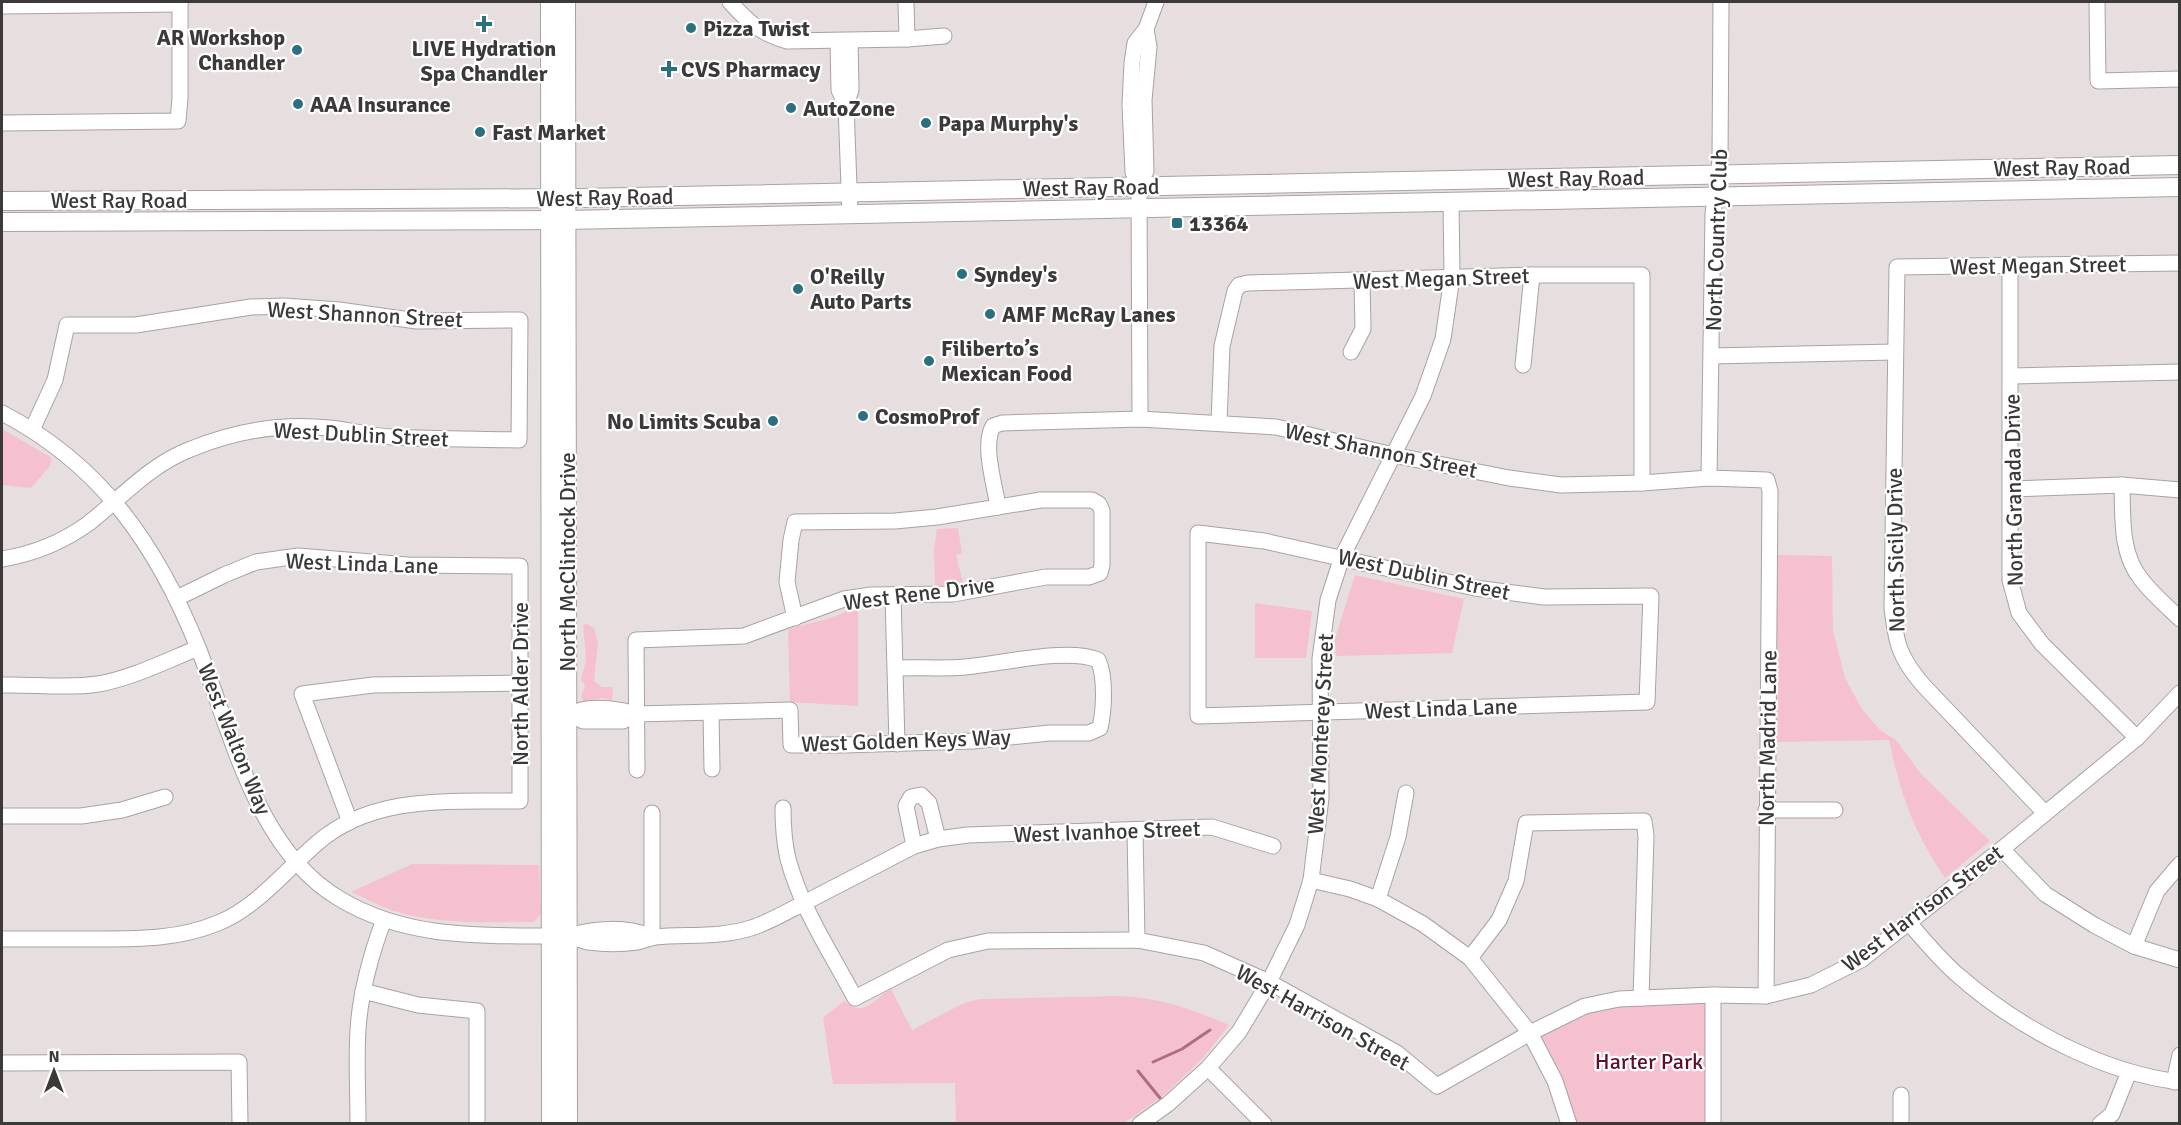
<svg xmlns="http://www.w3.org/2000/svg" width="2181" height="1125" viewBox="0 0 2181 1125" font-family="Signika,sans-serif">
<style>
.green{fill:#f5c1ce}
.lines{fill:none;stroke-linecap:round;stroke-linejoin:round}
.stream{stroke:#b16d80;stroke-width:3}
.minor-casing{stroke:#aaa1a3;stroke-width:17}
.major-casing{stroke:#aaa1a3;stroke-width:20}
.minor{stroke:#fff;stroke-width:15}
.major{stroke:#fff;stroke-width:18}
.poi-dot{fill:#2a707e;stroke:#fff;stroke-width:2}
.labels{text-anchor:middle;stroke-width:4.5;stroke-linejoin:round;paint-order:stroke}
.poi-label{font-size:22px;font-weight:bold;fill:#3c3939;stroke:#fff;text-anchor:start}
.street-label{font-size:22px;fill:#3c3939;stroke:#fff}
.park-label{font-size:22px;fill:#610d30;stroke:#fff}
</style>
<rect width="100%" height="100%" fill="#e7dee0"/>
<g class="green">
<path d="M2,429L52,458L50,466L31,488L2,485Z"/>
<path d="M958,528L962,553L956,555L963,583L935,586L934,549L937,529Z"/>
<path d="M1777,555L1832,556L1833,630L1845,678L1862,709L1880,730L1896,740L1921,774L1990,841L1945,878C1914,833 1900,793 1889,740L1775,742L1777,674Z"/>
<path d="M1355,575L1464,599L1452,653L1336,656L1335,639Z"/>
<path d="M1255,603L1312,611L1306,658H1255Z"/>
<path d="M858,605V706L790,702L788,629C813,622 836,619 858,605Z"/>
<path d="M587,624L594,628L598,643L594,681L602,687H613L612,701C603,695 594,699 585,703L581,697L585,686L581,679L586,661L583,625Z"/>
<path d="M412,864L539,865L541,914L534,922C487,922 439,925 394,911C379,906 365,898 351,892Z"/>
<path d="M891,989L912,1030L964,1003L980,999L1118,996C1158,997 1192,1009 1229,1025L1203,1058L1164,1095L1124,1123H956L955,1083L833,1084L823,1018L844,1001C865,1019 873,999 891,989Z"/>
<path d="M1713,995V1123H1569L1530,1033L1585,1006Z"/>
</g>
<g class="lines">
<g class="stream">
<path d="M1153,1062L1182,1049L1210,1030"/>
<path d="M1138,1071L1160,1098"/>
</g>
<g class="minor-casing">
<g id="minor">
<path d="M730,2C747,21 761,34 787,41L907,39L944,36"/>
<path d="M906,2L907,39"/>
<path d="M2097,2L2098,81L2180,79"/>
<path d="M2,6L180,4"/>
<path d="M838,41L839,90L846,105"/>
<path d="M850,41L851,90L846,105L850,214"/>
<path d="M2,123L178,121L180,98V2"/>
<path d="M1139,186L1133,172L1130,105L1132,63L1135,43L1146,29L1156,2"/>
<path d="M2010,266V580L2019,613L2042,644L2137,738"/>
<path d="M1351,352L1363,329L1362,281"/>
<path d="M1712,356L1895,352"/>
<path d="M1523,365L1532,275"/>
<path d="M2011,376L2180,372"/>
<path d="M2,413C102,465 158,547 199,650C232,734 257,851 340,899C400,935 466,936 534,936C546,936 559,935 571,937C577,938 582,941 588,942C603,944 623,944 637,942C643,941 649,938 655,937C687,934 719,938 751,928C770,922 788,911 806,902C842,883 878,865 914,846L938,839L968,835L1212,827L1273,846"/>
<path d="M1140,419L1139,186L1146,171L1144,100L1149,47L1146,29"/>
<path d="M1219,423L1222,346L1235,291L1239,285L1248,283L1532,275H1642V483"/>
<path d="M1709,478L1713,213L1720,160L1721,2"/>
<path d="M2122,485C2123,517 2120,553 2141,579C2152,594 2167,606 2180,619"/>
<path d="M2011,489L2122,485L2180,490"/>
<path d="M998,507C995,485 982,446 993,426L1002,423L1140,419L1276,427L1393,455L1509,478L1561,485L1642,483L1709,478L1767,480L1770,491L1766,996"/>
<path d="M1198,533L1264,541L1475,588L1544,597L1651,596L1647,702L1198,716Z"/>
<path d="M2,559C33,554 63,542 89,523C122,497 151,464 191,449C235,431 282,423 329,428C350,430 371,436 392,437C434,439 477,439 519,440L520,320L417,321L339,310L284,306L251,307L136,325H67L55,380L32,430"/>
<path d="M893,595L897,744"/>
<path d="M2,685C34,684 67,689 98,684C130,679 168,660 198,648"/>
<path d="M711,713L712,769"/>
<path d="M567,715C573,715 575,712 581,710C596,706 621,709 636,714L790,710L791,745H844L973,741L1049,733H1089L1100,728C1104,710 1106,677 1098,660C1067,647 1000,664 965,667C942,669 919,667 896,668"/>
<path d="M572,715L583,721H623L636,714"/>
<path d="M637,770L636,640L744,636L844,599L871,595L953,594L1046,577H1089L1100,573L1102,565V511L1099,504L1092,500H1041L937,517L895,521L795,522L791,540L787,582L795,618"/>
<path d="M783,808C783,825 784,842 788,859C801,908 831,953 855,998L948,950L988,941L1137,940L1204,953L1269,982L1397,1053L1437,1086L1530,1033L1585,1006L1619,999L1713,995L1766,996L1811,985L1861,960L2002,849L2137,738L2180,693"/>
<path d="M1766,810H1835"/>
<path d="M2044,812L1923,685C1899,657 1896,643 1892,608L1897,267L2180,263"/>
<path d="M652,813V937"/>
<path d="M2,816H81L122,810L165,797"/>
<path d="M350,822L302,694L373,685L520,683"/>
<path d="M1135,830L1137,940"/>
<path d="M914,846L906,806L911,797L921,795L929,803L938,839"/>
<path d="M2002,849L2045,894L2094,925L2134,946L2180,960"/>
<path d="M1311,880L1350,889L1378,899L1423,924L1470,958L1530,1033L1555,1081L1569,1124"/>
<path d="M1378,899L1398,837L1406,793"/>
<path d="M1909,923C1925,941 1941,961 1959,976C2017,1027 2102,1073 2180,1082"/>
<path d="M568,936C595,928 626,926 652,937"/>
<path d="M2,939C32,939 62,939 92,939C136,939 177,940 218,923C256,908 286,870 316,844C373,794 450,802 520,801V566L408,565L298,556L256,562L224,575L177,598"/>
<path d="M2134,946L2157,891L2180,864"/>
<path d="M1470,958L1499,920L1516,881L1526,823L1644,821L1646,836L1641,998"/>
<path d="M363,991L418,1005L477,1011V1124"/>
<path d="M1713,995V1124"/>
<path d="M2,1063L239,1062L240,1124"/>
<path d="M1208,1068L1264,1124"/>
<path d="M2174,1082L2180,1055"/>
<path d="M1901,1095V1124"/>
<path d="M358,1124C358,1092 356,1061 358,1030C360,995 371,953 384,920"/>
<path d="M1140,1124L1168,1104L1208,1068L1239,1032L1269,982L1297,925L1311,880L1321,798L1320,659L1328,600L1342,557L1423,396L1443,339L1452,277L1451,202"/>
<path d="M2100,1124L2112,1114L2129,1072"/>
</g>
</g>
<g class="major-casing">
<g id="major">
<path d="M550,2L551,1124"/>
<path d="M566,2L568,1124"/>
<path d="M2,201L582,198L2180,165"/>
<path d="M2,222L566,220L2180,187"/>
</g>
</g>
<use href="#minor" class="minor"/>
<use href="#major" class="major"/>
</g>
<g class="poi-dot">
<path d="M481 15h6v6h6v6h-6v6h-6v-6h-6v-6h6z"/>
<circle cx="691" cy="28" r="6"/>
<circle cx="297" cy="50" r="6"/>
<path d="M666 60h6v6h6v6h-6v6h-6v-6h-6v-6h6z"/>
<circle cx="298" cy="104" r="6"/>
<circle cx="791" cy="108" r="6"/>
<circle cx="926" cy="123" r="6"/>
<circle cx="480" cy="132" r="6"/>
<rect x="1171" y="217" width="12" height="12" rx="3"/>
<circle cx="962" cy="274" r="6"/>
<circle cx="798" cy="289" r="6"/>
<circle cx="990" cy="314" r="6"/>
<circle cx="929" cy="361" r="6"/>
<circle cx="863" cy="416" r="6"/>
<circle cx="773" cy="421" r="6"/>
</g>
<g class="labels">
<g class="poi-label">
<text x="703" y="36">Pizza Twist</text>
<text x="285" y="45" text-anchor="end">AR Workshop<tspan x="285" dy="25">Chandler</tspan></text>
<text x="484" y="56" text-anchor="middle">LIVE Hydration<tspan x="484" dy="25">Spa Chandler</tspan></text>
<text x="681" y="77">CVS Pharmacy</text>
<text x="310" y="112">AAA Insurance</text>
<text x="803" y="116">AutoZone</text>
<text x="938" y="131">Papa Murphy's</text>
<text x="492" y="140">Fast Market</text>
<text x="1189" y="231">13364</text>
<text x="974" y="282">Syndey's</text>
<text x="810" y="284">O'Reilly<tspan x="810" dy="25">Auto Parts</tspan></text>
<text x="1002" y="322">AMF McRay Lanes</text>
<text x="941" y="356">Filiberto’s<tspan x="941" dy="25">Mexican Food</tspan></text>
<text x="875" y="424">CosmoProf</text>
<text x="761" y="429" text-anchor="end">No Limits Scuba</text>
</g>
<g class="street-label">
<text transform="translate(2062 167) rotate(-1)" y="8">West Ray Road</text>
<text transform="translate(1576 178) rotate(-1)" y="8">West Ray Road</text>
<text transform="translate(1091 187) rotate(-1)" y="8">West Ray Road</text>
<text transform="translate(605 197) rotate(-1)" y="8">West Ray Road</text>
<text x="119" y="208">West Ray Road</text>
<text transform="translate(1716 240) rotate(-88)" y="8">North Country Club</text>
<text transform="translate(2038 265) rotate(-1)" y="8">West Megan Street</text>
<text transform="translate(1441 278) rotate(-2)" y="8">West Megan Street</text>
<text transform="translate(365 314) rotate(3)" y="8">West Shannon Street</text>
<text transform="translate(361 434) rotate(3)" y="8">West Dublin Street</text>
<text transform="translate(1381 450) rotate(12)" y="8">West Shannon Street</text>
<text transform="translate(2013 490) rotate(-91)" y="8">North Granada Drive</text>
<text transform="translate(1895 550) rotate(-91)" y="8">North Sicily Drive</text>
<text transform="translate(567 562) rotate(-90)" y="8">North McClintock Drive</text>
<text transform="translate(362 563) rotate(2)" y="8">West Linda Lane</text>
<text transform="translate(1424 574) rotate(12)" y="8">West Dublin Street</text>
<text transform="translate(919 593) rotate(-7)" y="8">West Rene Drive</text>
<text transform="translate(520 684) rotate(-90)" y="8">North Alder Drive</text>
<text transform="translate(1441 708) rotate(-2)" y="8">West Linda Lane</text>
<text transform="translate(1320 734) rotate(-87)" y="8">West Monterey Street</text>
<text transform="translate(1767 738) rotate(-89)" y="8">North Madrid Lane</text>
<text transform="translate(235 739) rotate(68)" y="8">West Walton Way</text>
<text transform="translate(906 740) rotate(-2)" y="8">West Golden Keys Way</text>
<text transform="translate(1107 831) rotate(-2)" y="8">West Ivanhoe Street</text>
<text transform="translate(1922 908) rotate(-37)" y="8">West Harrison Street</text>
<text transform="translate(1323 1017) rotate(29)" y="8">West Harrison Street</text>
</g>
<g class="park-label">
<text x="1649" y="1069">Harter Park</text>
</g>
</g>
<rect width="2181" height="1125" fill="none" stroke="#3c3939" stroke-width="6"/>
<g transform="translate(54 1071)" stroke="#ffffff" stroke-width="4.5" paint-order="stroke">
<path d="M0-4.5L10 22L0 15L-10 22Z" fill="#3c3939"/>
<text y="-9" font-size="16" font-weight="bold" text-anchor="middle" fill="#3c3939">N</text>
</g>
</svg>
